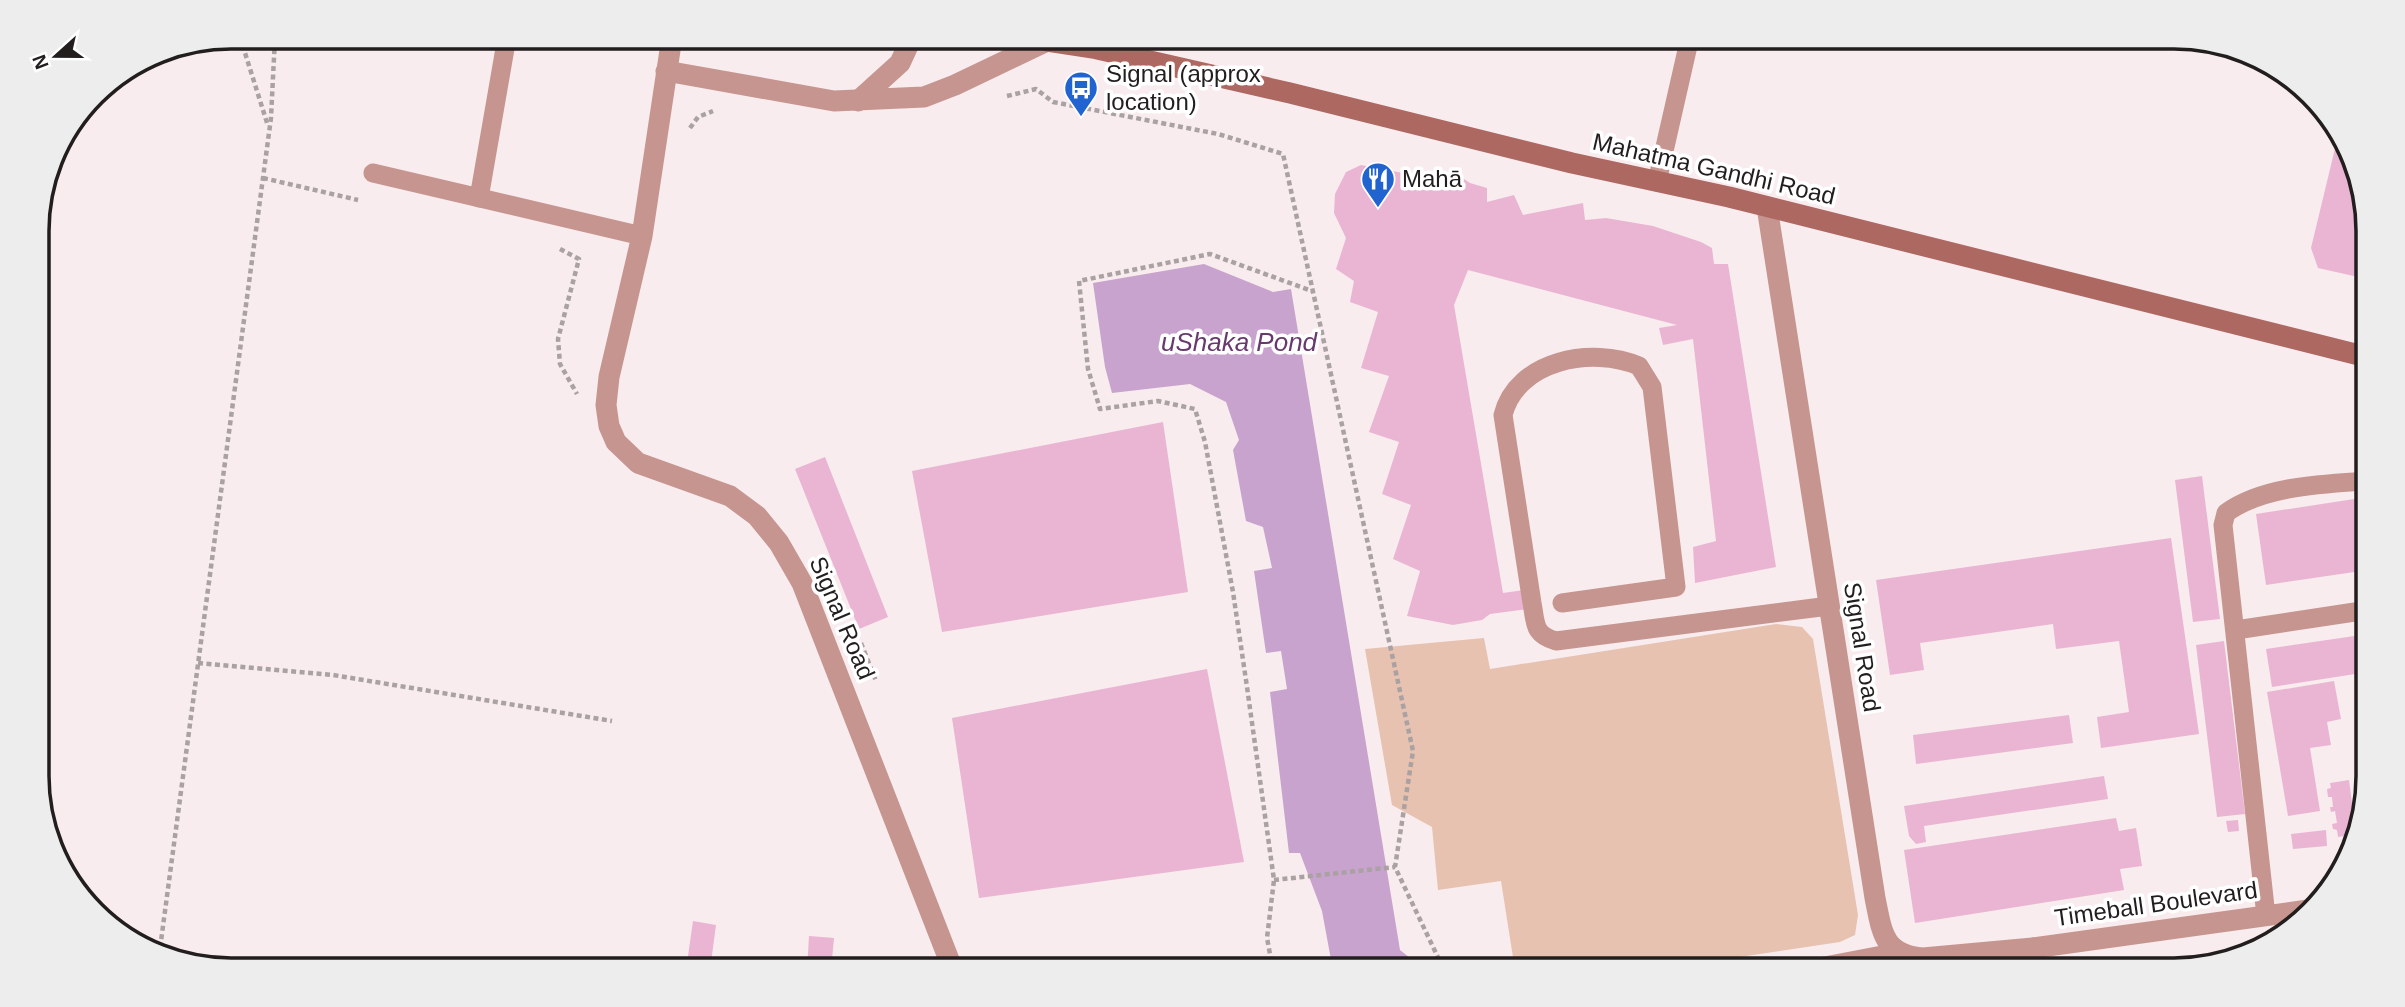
<svg xmlns="http://www.w3.org/2000/svg" width="2405" height="1007" viewBox="0 0 2405 1007" font-family="Arial,sans-serif">
<style>
.green{fill:#e7c2b0}
.water{fill:#c8a3cd}
.building{fill:#eab5d3}
.lines{fill:none;stroke-linecap:round;stroke-linejoin:round}
.path{stroke:#aaa1a2;stroke-width:4.5;stroke-dasharray:5 3.5;stroke-linecap:butt}
.lane{stroke:#c69590;stroke-width:19}
.street{stroke:#c69590;stroke-width:21}
.secondary{stroke:#ad6862;stroke-width:21}
.labels{text-anchor:middle;stroke-width:7;stroke-linejoin:round;paint-order:stroke}
.poi-label{font-size:24px;fill:#221e1e;stroke:#fff;text-anchor:start}
.street-label{font-size:24px;fill:#221e1e;stroke:#fff}
.water-label{font-size:26px;font-style:italic;fill:#68396e;stroke:#fff}
.rim{fill:none;stroke:#221e1e;stroke-width:3.5}
</style>
<rect width="100%" height="100%" fill="#f8ecee"/>
<path class="green" d="M1776,624L1802,627L1813,639L1858,915L1855,935L1840,942L1652,970H1515L1501,881L1438,890L1432,827L1392,805L1365,649L1484,638L1490,669Z"/>
<path class="water" d="M1204,264L1273,292L1291,289L1400,950L1425,970H1313L1332,965L1322,911L1300,853H1289L1270,692L1287,689L1281,651L1266,653L1254,571L1272,568L1263,527L1246,521L1233,450L1239,440L1226,402L1190,384L1112,393L1105,367L1093,283Z"/>
<g class="building">
<path d="M2338,136L2367,205V279L2318,268L2311,248Z"/>
<path d="M1361,165L1419,176L1458,175L1470,183L1487,188V202L1514,195L1523,215L1583,203L1585,220L1606,218L1653,226L1701,242L1712,248L1714,264H1728L1776,567L1695,583L1693,547L1716,541L1693,339L1663,345L1659,328L1677,325L1468,270L1454,305L1503,593L1524,590L1527,609L1490,614L1482,620L1453,625L1407,616L1420,571L1393,559L1411,505L1382,494L1399,442L1369,432L1389,376L1361,368L1378,312L1350,302L1354,281L1336,269L1346,238L1334,213L1335,194L1346,172Z"/>
<path d="M1163,422L1188,592L942,632L912,471Z"/>
<path d="M825,457L888,617L859,629L795,469Z"/>
<path d="M2202,476L2220,619L2193,622L2175,480Z"/>
<path d="M2367,497L2368,570L2266,585L2256,514Z"/>
<path d="M2171,538L2199,734L2101,748L2097,717L2129,712L2119,641L2056,649L2053,624L1920,643L1924,670L1890,675L1876,580Z"/>
<path d="M2368,634V672L2272,687L2266,649Z"/>
<path d="M2224,641L2245,814L2217,817L2196,645Z"/>
<path d="M1207,669L1244,862L979,898L952,718Z"/>
<path d="M2334,681L2341,719L2327,722L2331,745L2310,748L2320,811L2288,816L2267,692Z"/>
<path d="M2069,715L2073,743L1916,764L1913,735Z"/>
<path d="M2368,759V777L2359,821L2356,795L2362,794L2357,761Z"/>
<path d="M2104,776L2108,799L1924,826L1926,842L1916,844L1909,836L1904,806Z"/>
<path d="M2349,780L2356,834L2338,837L2337,830L2333,829L2332,824L2337,823L2335,811L2331,812L2330,807H2333L2332,797H2328L2327,789L2331,788L2330,783Z"/>
<path d="M2116,818L2119,831L2136,828L2142,866L2120,869L2124,890L1915,923L1904,850Z"/>
<path d="M2238,820L2239,831L2228,832L2226,821Z"/>
<path d="M2326,830L2327,846L2293,849L2291,834Z"/>
<path d="M693,921L716,925L710,970H686Z"/>
<path d="M809,936L834,938L831,970H807Z"/>
</g>
<g class="lines">
<g class="path">
<path d="M240,37L268,126"/>
<path d="M1007,96L1036,89L1053,102L1218,134L1283,154L1413,751L1395,867L1444,970"/>
<path d="M690,128L698,117L713,111"/>
<path d="M263,178L358,200"/>
<path d="M560,249L579,259L558,339L560,364L577,394"/>
<path d="M861,643L876,681"/>
<path d="M198,663L333,675L612,721"/>
<path d="M1274,880L1395,867"/>
<path d="M159,956L271,118L275,37"/>
<path d="M1273,970L1267,938L1274,880L1247,687L1233,592L1205,442L1195,409L1158,401L1100,409L1088,369L1079,281L1210,254L1312,291"/>
</g>
<g class="lane">
<path d="M373,173L642,236"/>
<path d="M1657,182L1690,37"/>
<path d="M479,198L507,37"/>
<path d="M1562,603L1676,587L1652,387L1639,366C1592,346 1517,360 1503,415L1532,603C1536,624 1533,634 1556,641L1829,606"/>
<path d="M2236,630L2368,610"/>
<path d="M2266,916L2223,525L2226,513C2263,486 2323,484 2367,481"/>
</g>
<g class="street">
<path d="M672,37L642,236L609,377L606,405L609,426L616,442L638,463L730,496L757,516L779,543L802,583L953,970"/>
<path d="M666,71L834,101L924,97L955,85L1047,41L1042,37"/>
<path d="M858,101L900,63L912,37"/>
<path d="M1767,207L1875,898C1882,932 1883,955 1923,958L2033,948L2308,910"/>
<path d="M1809,970L1898,953"/>
<path d="M2031,970L2033,948"/>
</g>
<path class="secondary" d="M1047,41L1093,48L1290,93L1572,163L1729,197L2367,357"/>
</g>
<defs>
<g id="bus-pin" transform="scale(1.75)"><path d="M0 17L-7.5 6A9.5 9.5 0 1 1 7.5 6Z" fill="#2164d0" stroke="#fff"/><path d="M-5-6H5V4H4V6H2V4H-2V6H-4V4H-5ZM-3.5-4V0h7V-4ZM-3.5 1.2v1.5H-2V1.2ZM2 1.2v1.5H3.5V1.2Z" fill="#fff"/></g>
<g id="restaurant-pin" transform="scale(1.75)"><path d="M0 17L-7.5 6A9.5 9.5 0 1 1 7.5 6Z" fill="#2164d0" stroke="#fff"/><path d="M-5-6h1v4h1v-4h1v4h1v-4h1v5L-1.5 .5V6h-2V.5L-5-1ZM5-6V6H3V1.5H1.5Q1.5-4 5-6Z" fill="#fff"/></g>
</defs>
<g fill-rule="evenodd">
<use href="#bus-pin" x="1081" y="88"/>
<use href="#restaurant-pin" x="1378" y="179"/>
</g>
<g class="labels">
<g class="poi-label">
<text x="1106" y="82">Signal (approx<tspan x="1106" dy="28">location)</tspan></text>
<text x="1402" y="187">Mahā</text>
</g>
<g class="street-label">
<text transform="translate(1714 169) rotate(13)" y="8">Mahatma Gandhi Road</text>
<text transform="translate(842 618) rotate(67)" y="8">Signal Road</text>
<text transform="translate(1862 647) rotate(81)" y="8">Signal Road</text>
<text transform="translate(2156 904) rotate(-8)" y="8">Timeball Boulevard</text>
</g>
<g class="water-label">
<text x="1239" y="351">uShaka Pond</text>
</g>
</g>
<path d="M0 0H2405V1007H0ZM231 49H2174A182 182 0 0 1 2356 231V776A182 182 0 0 1 2174 958H231A182 182 0 0 1 49 776V231A182 182 0 0 1 231 49Z" fill="#ededed" fill-rule="evenodd"/>
<path class="rim" d="M231 49H2174A182 182 0 0 1 2356 231V776A182 182 0 0 1 2174 958H231A182 182 0 0 1 49 776V231A182 182 0 0 1 231 49Z"/>
<g transform="translate(56 56) rotate(249)" stroke="#ffffff" stroke-width="5" paint-order="stroke">
<path d="M0-5L12 26L0 18L-12 26Z" fill="#221e1e"/>
<text y="-10" font-size="19" font-weight="bold" text-anchor="middle" fill="#221e1e">N</text>
</g>
</svg>
